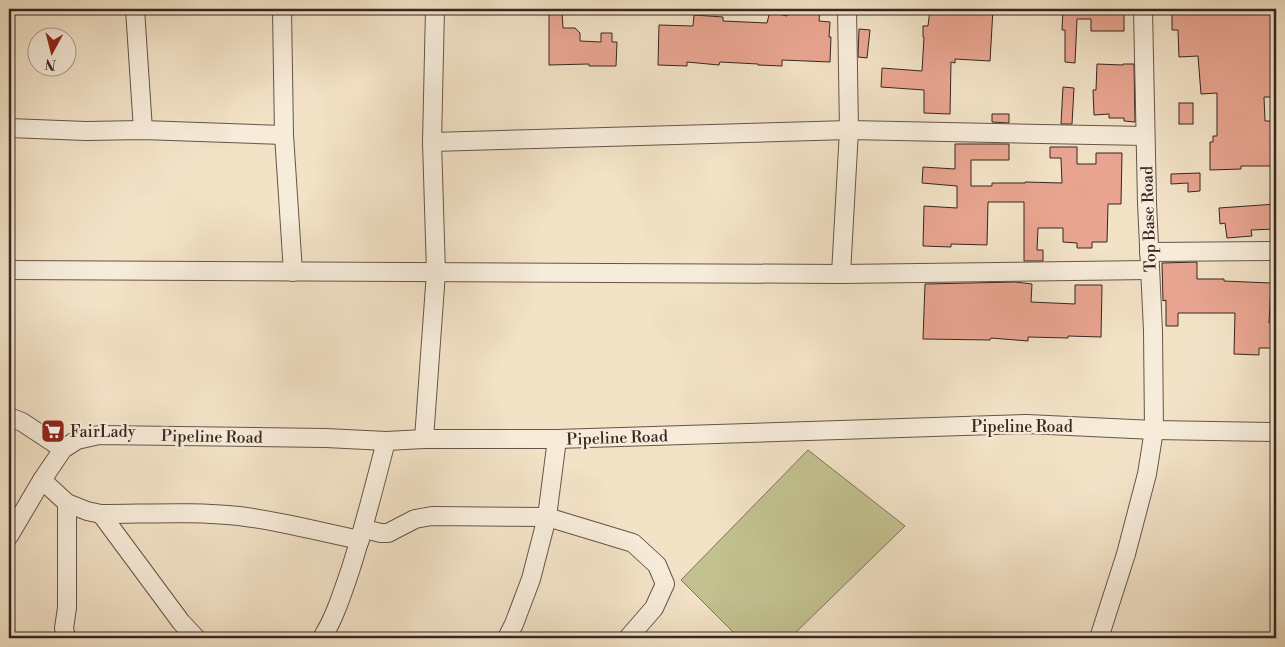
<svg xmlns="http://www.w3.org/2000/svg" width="1285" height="647" viewBox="0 0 1285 647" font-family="'Libre Bodoni',serif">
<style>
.garden{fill:#c3c190;stroke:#7d7458}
.building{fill:#e9a591;stroke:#372620}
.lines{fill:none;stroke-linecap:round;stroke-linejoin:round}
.minor-casing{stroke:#66554a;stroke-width:20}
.minor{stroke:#f7ecda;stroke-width:18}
.labels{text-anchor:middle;stroke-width:4.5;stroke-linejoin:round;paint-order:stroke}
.street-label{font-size:16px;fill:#372620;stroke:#f7ecda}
.poi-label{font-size:16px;fill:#372620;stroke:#f7ecda;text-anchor:start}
</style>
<rect width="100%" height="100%" fill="#f2e2c6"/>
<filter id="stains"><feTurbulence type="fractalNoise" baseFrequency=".004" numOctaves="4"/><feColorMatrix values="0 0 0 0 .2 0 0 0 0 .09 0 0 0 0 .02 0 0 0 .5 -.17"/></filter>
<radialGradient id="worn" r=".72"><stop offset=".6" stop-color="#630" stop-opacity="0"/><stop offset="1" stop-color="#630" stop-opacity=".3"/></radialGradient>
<path class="garden" d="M808,450L905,526L790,638H739L681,580Z"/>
<g class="building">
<path d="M788,9L820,10L819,21L830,22L829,37H831L830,62L782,60V66L758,65V64L720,62L719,65L687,62V66L658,65L659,25L693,26L694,15L723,17V21L767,23L769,15L771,13H774L787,16Z"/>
<path d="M930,9H993L990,61L955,59V63L951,62L950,114L924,113V90L881,87L882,68L922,71L924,37H923V26H928Z"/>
<path d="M1063,9H1124V31H1091V19H1077L1075,63L1065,62V30H1062Z"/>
<path d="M1207,9H1273L1275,58H1276V97H1264L1265,121H1276V166H1241V169L1210,170V142H1213V136H1217V93L1201,94L1198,56L1179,57L1178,30H1172V12L1208,11Z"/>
<path d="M549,12H562L563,28H575L580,33V41L601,42V33H612V42H617L616,66H589V64L549,65Z"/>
<path d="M859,29L870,30L867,58L858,57Z"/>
<path d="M1097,64L1123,65V64H1134L1135,122L1124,121V118H1109V114L1094,115L1093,90H1096Z"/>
<path d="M1063,87L1074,88L1072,124H1061Z"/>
<rect x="1179" y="103" width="14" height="21"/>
<path d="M992,114H1009V123L992,122Z"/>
<path d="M955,144H1009V160H971V186H992V183H1025V182L1062,183L1061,158H1050V147H1077V164H1096V153H1122L1121,204H1108L1107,242H1092V248H1077V243L1063,242V228H1038L1037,250H1043V261H1024V202H988L987,245L951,244V247L923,246L924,206L957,208V186L922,183L923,167L955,169Z"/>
<path d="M1200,173V191L1188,192V183L1171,184V174Z"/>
<path d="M1276,204V229L1251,230L1252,236L1227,238L1225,223L1220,224L1219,208Z"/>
<path d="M1197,262V279H1224V281L1271,283L1269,323H1276V341L1272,342V348H1259V355L1234,354L1235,313H1178V326H1166V300L1163,301L1162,263Z"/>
<path d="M1015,282L1032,284L1031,302L1075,304V285H1102L1101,337L1068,336V338L1028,337V341L991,338L990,340L923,339L925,284Z"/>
</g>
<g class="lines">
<g class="minor-casing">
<g id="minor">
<path d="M135,9L143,130"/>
<path d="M282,9L284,135L293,272"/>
<path d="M9,128L86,131L143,130L284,135"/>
<path d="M432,142L849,130L1145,136"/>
<path d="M1149,252L1276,251"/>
<path d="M9,270L841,274L1150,270"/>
<path d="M841,274L849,130L847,9"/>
<path d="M9,417L22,422L63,449"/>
<path d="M424,439L436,272L432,142L435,9"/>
<path d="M42,480L67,503L87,511L101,514C147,514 194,511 239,516C280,521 320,532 360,540"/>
<path d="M101,514L181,622L196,638"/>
<path d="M364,529L381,533H388L415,519L432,516L547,517L633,543L657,565L665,584L654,608L628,638"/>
<path d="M9,536L42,480L63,449L77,440L99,435L326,438L386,441L424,439H557L1027,424L1154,430L1276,432"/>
<path d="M66,638L64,628L67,608V503"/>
<path d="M322,638C335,617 342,594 350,571C364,528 375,484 386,441"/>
<path d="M507,638L514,624L531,579L547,517L557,439"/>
<path d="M1099,638L1126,554L1147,474L1154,430L1153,331L1147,203L1143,9"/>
</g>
</g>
<use href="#minor" class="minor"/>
</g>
<defs>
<g id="supermarket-square" transform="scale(1.25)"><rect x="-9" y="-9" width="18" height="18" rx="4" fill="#8f2418" stroke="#f7ecda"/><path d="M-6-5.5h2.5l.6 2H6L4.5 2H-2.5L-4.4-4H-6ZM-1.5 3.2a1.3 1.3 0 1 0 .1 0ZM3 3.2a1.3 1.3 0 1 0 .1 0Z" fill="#fff"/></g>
</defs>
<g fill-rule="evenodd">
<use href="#supermarket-square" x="53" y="431"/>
</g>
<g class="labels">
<g class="street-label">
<text transform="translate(1148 219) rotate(-92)" y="6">Top Base Road</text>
<text x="1022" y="432">Pipeline Road</text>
<text transform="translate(212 436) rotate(1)" y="6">Pipeline Road</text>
<text transform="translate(617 437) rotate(-2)" y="6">Pipeline Road</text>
</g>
<g class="poi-label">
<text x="70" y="437">FairLady</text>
</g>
</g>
<rect width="1285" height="647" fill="none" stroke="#f2e2c6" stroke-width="30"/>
<rect x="10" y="10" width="1265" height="627" fill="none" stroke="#372620" stroke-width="2.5"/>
<rect x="15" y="15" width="1255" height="617" fill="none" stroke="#372620"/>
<g transform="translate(52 52) rotate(187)"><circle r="24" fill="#f7ecda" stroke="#aa9d90"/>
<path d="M0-4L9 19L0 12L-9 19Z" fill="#8f2418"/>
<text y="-8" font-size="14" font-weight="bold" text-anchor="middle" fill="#372620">N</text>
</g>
<rect width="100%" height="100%" filter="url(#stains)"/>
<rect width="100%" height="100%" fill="url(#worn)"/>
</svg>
